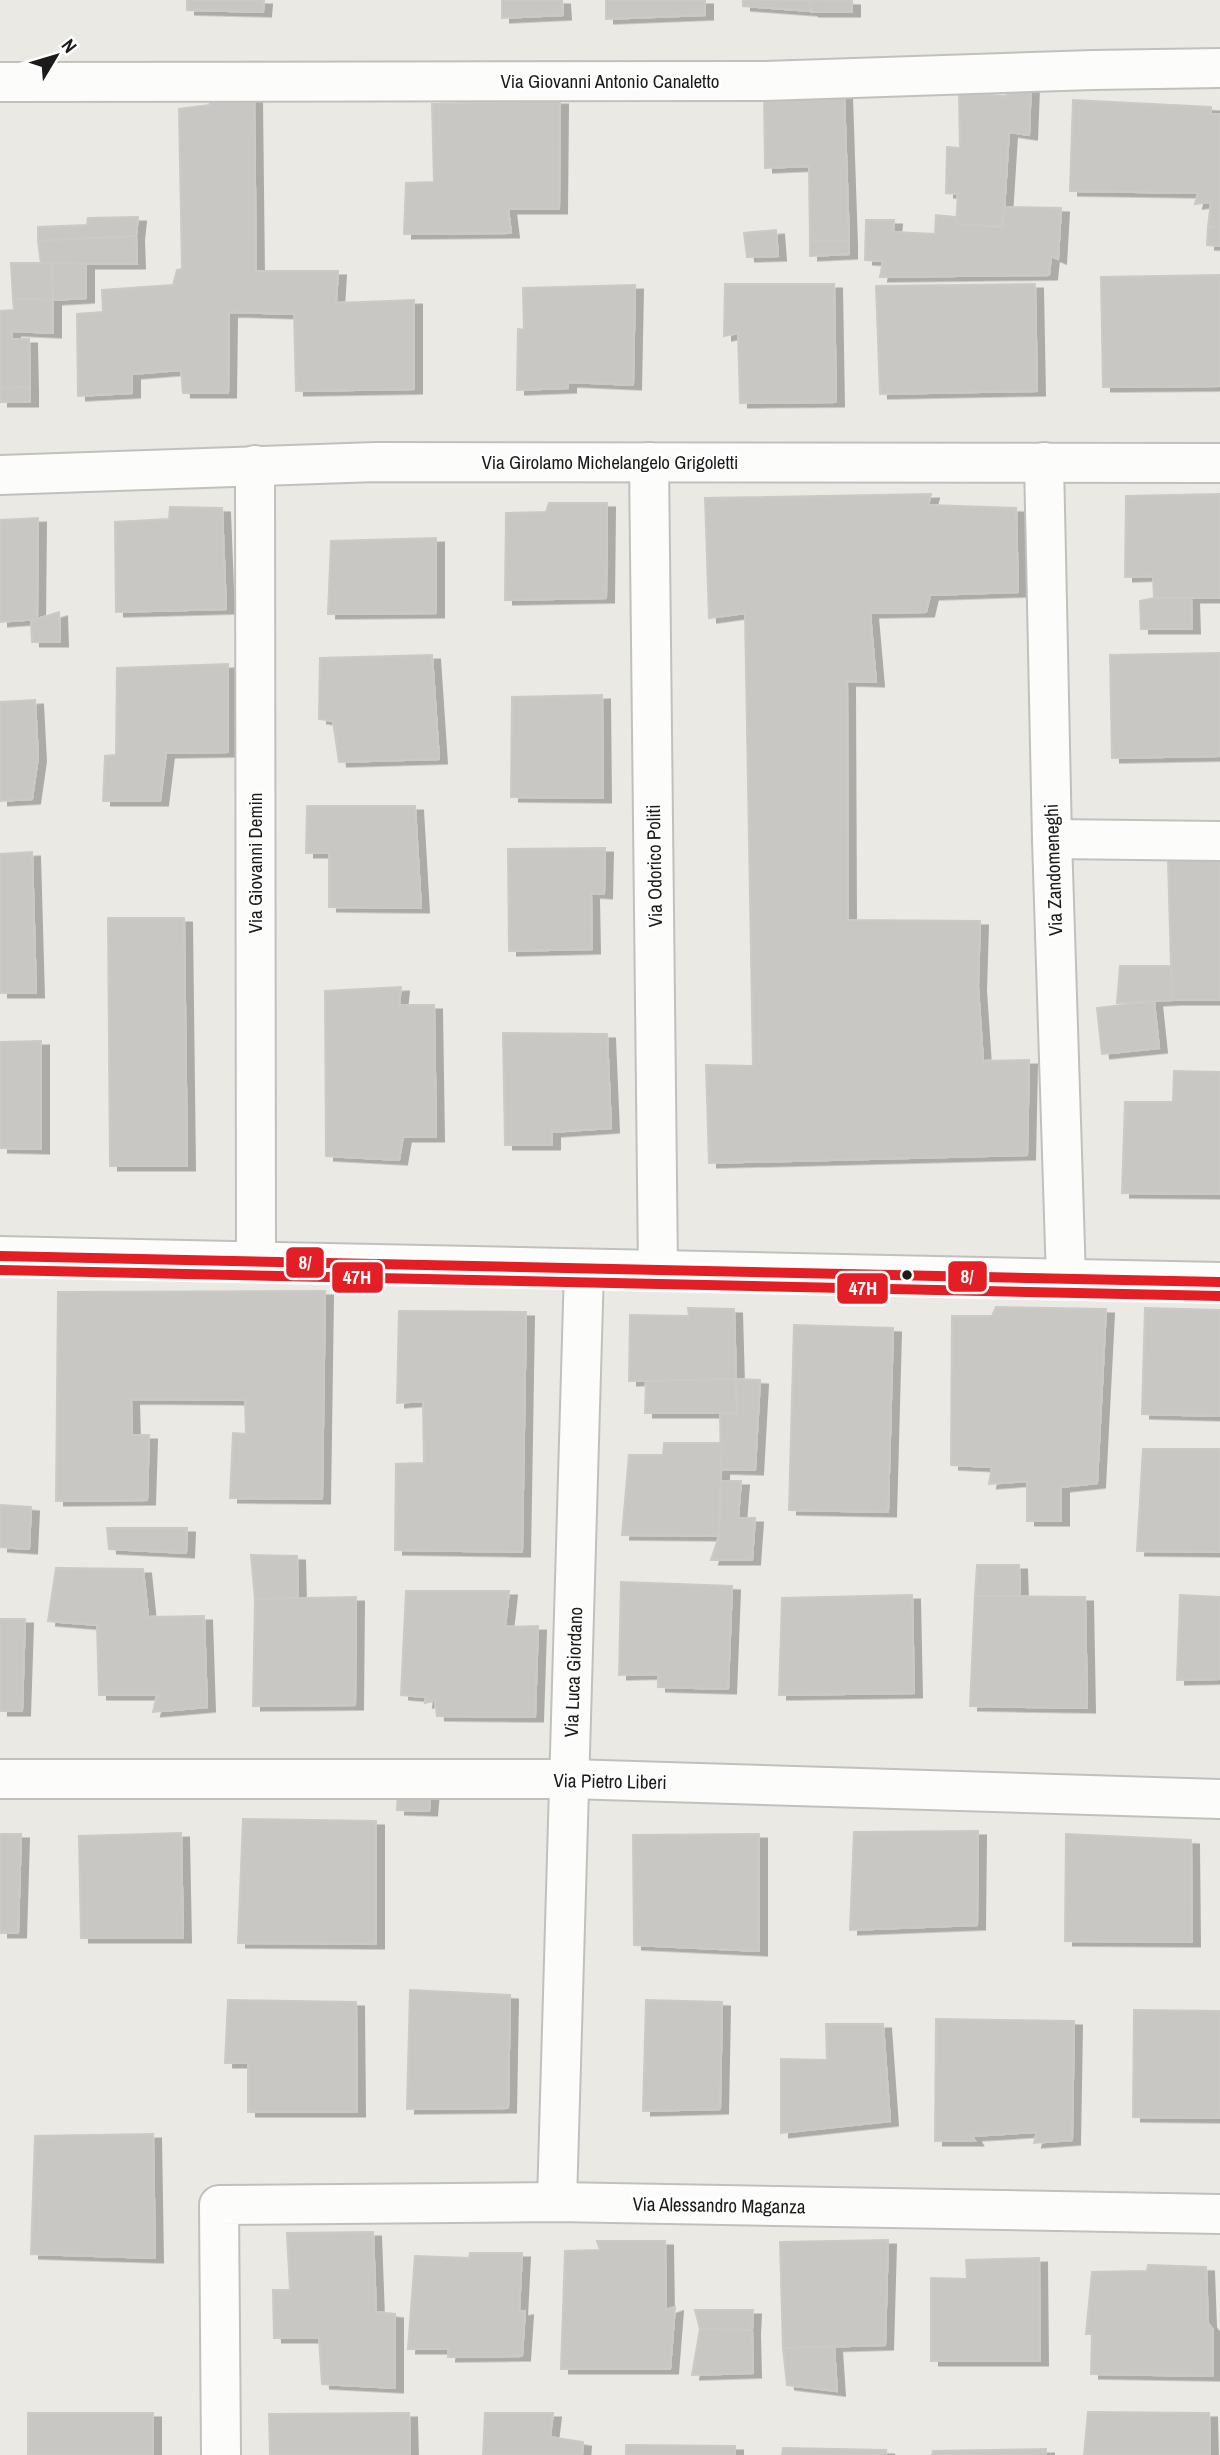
<svg xmlns="http://www.w3.org/2000/svg" width="1220" height="2455" viewBox="0 0 1220 2455" font-family="'Archivo Narrow',sans-serif">
<style>
.building{fill:#c8c7c4;stroke:#cccac6;stroke-width:2;filter:url(#shadow)}
.lines{fill:none;stroke-linecap:round;stroke-linejoin:round}
.street-casing{stroke:#c1c0be;stroke-width:42}
.street{stroke:#fcfcfb;stroke-width:38}
.bus-1-casing{stroke:#fff;stroke-width:16}
.bus-2-casing{stroke:#fff;stroke-width:16}
.bus-1{stroke:#e31e24;stroke-width:10}
.bus-2{stroke:#e31e24;stroke-width:10}
.bus-dot{fill:#1b1b1b;stroke:#fff;stroke-width:2.5}
.labels{text-anchor:middle;stroke-width:5;stroke-linejoin:round;paint-order:stroke}
.street-label{font-size:19px;fill:#1b1b1b;stroke:#fff}
.line-badge{stroke:#fff;stroke-width:2.5}
.badge-label{font-size:19px;text-anchor:middle;font-weight:bold;fill:#fff}
</style>
<defs>
<filter id="shadow"><feDropShadow dx="8" dy="4.5" stdDeviation="0" flood-color="#0004"/></filter>
</defs>
<rect width="100%" height="100%" fill="#eae9e4"/>
<g class="building">
<path d="M187,0H264L263,12L187,10Z"/>
<path d="M502,0H562L563,15L502,18Z"/>
<path d="M606,0H705V15L606,19Z"/>
<path d="M743,0H809L810,11L743,6Z"/>
<path d="M810,0L852,1V12H811Z"/>
<path d="M1006,80L1031,84L1029,135L1009,132L1003,227L956,224L958,194L946,193L947,147L960,148L959,93L1007,96Z"/>
<path d="M764,91L844,93L849,241H810L809,166L765,168Z"/>
<path d="M209,97H254L256,271H338L336,303L414,300V389L296,391L294,314L229,312L228,393H183L181,370L132,374V393L78,396L77,314L103,312L102,290L173,285L177,270L182,269L179,109L210,105Z"/>
<path d="M560,100L559,209H508L511,233L404,234L406,183L434,182L432,104Z"/>
<path d="M1073,100L1211,107V114H1220V227H1208L1211,202L1195,204L1198,193L1070,191Z"/>
<path d="M1004,207L1061,208L1058,259L1051,256L1049,275L880,277L883,261L865,260L866,220H894L893,232L935,234L936,215L955,217L956,224L1003,227Z"/>
<path d="M138,217L136,236L38,241V227L87,225L88,218Z"/>
<path d="M1208,227H1220V246L1207,245Z"/>
<path d="M776,230L778,256L747,257L744,233Z"/>
<path d="M136,236L137,264H41L38,241Z"/>
<path d="M810,241H849V254L810,256Z"/>
<path d="M11,263H52L53,300L13,299Z"/>
<path d="M52,263L86,264V298L53,300Z"/>
<path d="M1220,275V386L1103,387L1101,277Z"/>
<path d="M725,284H834L836,402L740,403L738,333L724,336Z"/>
<path d="M1035,284L1037,391L880,394L876,286Z"/>
<path d="M635,285L633,385L568,382V388L517,390L518,329L524,330L523,288Z"/>
<path d="M13,299L53,300V333L12,331V339H29L30,387L0,388V311L14,310Z"/>
<path d="M30,387V402H0V388Z"/>
<path d="M931,494L928,505L1016,508L1018,592L930,595L926,612L870,613L876,682L847,681L848,920L980,921L978,986L983,1061L1029,1060L1027,1155L709,1163L706,1065L753,1066L745,613L709,618L705,498Z"/>
<path d="M1220,494V598H1154L1153,576L1125,577L1126,496Z"/>
<path d="M549,503H607L606,598L505,600L506,513L546,512Z"/>
<path d="M170,507L222,508L226,609L116,612L115,522L169,519Z"/>
<path d="M38,518L37,619L0,622V520Z"/>
<path d="M436,538V613L328,614L331,541Z"/>
<path d="M1154,598H1191L1192,629H1141L1140,601Z"/>
<path d="M59,612L60,642H32L31,621Z"/>
<path d="M1220,653V756L1112,758L1110,655Z"/>
<path d="M432,655L439,759L339,762L333,721L319,719L320,658Z"/>
<path d="M228,664V752L166,753L160,801H103L105,756L116,755L117,668Z"/>
<path d="M602,695L603,798L511,797L512,697Z"/>
<path d="M35,700L38,757L32,799L0,801V702Z"/>
<path d="M307,806H415L421,908L329,907V853H306Z"/>
<path d="M605,848L604,894L591,893L592,949L509,951L508,849Z"/>
<path d="M32,852L36,993H0V854Z"/>
<path d="M1220,858V1000H1172L1168,860Z"/>
<path d="M108,918H184L187,1166H110Z"/>
<path d="M1120,966H1171L1172,1000L1117,1003Z"/>
<path d="M401,987L399,1005H434L436,1137H403L399,1160L326,1156L325,991Z"/>
<path d="M1154,1001L1159,1048L1102,1054L1097,1008Z"/>
<path d="M503,1033L607,1034L611,1128L552,1132V1145H505Z"/>
<path d="M41,1041V1149L0,1148V1042Z"/>
<path d="M1174,1071L1220,1072V1194L1122,1193L1125,1102H1173Z"/>
<path d="M325,1291L322,1499L230,1498L233,1433L246,1434L245,1400L131,1399L132,1435H149L147,1500L56,1501L58,1292Z"/>
<path d="M996,1307L1106,1309L1097,1483L1061,1487V1521H1027V1481L989,1484L992,1467L951,1465L952,1316H992Z"/>
<path d="M688,1308L734,1309L736,1379L629,1381L630,1315L689,1316Z"/>
<path d="M1145,1308L1220,1310V1416L1142,1414Z"/>
<path d="M399,1311L526,1312L522,1552L395,1550L396,1464L424,1463L423,1401L397,1403Z"/>
<path d="M794,1325L893,1328L888,1512L789,1510Z"/>
<path d="M736,1379L737,1413H645L646,1381Z"/>
<path d="M736,1379L760,1380L755,1470L721,1469L720,1414L737,1413Z"/>
<path d="M664,1443H722L719,1536L622,1535L629,1455H663Z"/>
<path d="M1143,1449H1220V1552L1137,1551Z"/>
<path d="M721,1481H741L738,1518H755L752,1560H711L719,1536Z"/>
<path d="M0,1505L31,1507L29,1549L0,1547Z"/>
<path d="M107,1528H187L186,1553L109,1549Z"/>
<path d="M251,1555L297,1556L298,1598L255,1599Z"/>
<path d="M977,1565H1019L1020,1596H975Z"/>
<path d="M56,1568L143,1569L148,1617L204,1616L207,1707L153,1712L157,1695H99L97,1625L48,1621Z"/>
<path d="M621,1582L732,1586L728,1689L658,1687V1674L619,1675Z"/>
<path d="M406,1591H509L505,1627L538,1626L535,1717L437,1716L435,1700L425,1703L426,1697L401,1695Z"/>
<path d="M912,1595L914,1693L779,1695L782,1598Z"/>
<path d="M1180,1595L1220,1597V1679L1177,1680Z"/>
<path d="M975,1596L1085,1597L1087,1708L970,1706Z"/>
<path d="M356,1597L355,1705L253,1706L255,1599Z"/>
<path d="M0,1619H25L22,1711H0Z"/>
<path d="M398,1787L431,1788L429,1811L397,1810Z"/>
<path d="M243,1819L376,1821V1944L238,1943Z"/>
<path d="M978,1831L977,1925L850,1930L854,1832Z"/>
<path d="M181,1833L183,1938H81L79,1836Z"/>
<path d="M0,1834H21L18,1933H0Z"/>
<path d="M759,1834V1951L634,1945L633,1835Z"/>
<path d="M1066,1834L1191,1840L1192,1942L1065,1941Z"/>
<path d="M410,1990L510,1995L508,2108L407,2109Z"/>
<path d="M228,2000L356,2002L357,2112H248V2063H225Z"/>
<path d="M646,2000L722,2002L720,2109L643,2111Z"/>
<path d="M1134,2010L1220,2011V2118L1133,2117Z"/>
<path d="M936,2019L1074,2021L1072,2140L1034,2143L1037,2132L972,2136L975,2141H935Z"/>
<path d="M826,2024H883L890,2121L781,2133V2059L827,2060Z"/>
<path d="M153,2134L155,2258L31,2254L35,2136Z"/>
<path d="M373,2232L376,2312L395,2314V2388L322,2384L319,2338H274L273,2290H290L287,2233Z"/>
<path d="M888,2240L885,2345L783,2348L780,2242Z"/>
<path d="M597,2241H665L666,2310L675,2307L670,2369H561L565,2251L600,2250Z"/>
<path d="M470,2253H522L519,2312L525,2311L522,2356L448,2357L449,2349H408L415,2256L469,2258Z"/>
<path d="M1039,2258L1040,2361H931V2278L967,2279L966,2260Z"/>
<path d="M1148,2265L1206,2267L1208,2323L1213,2330V2376L1091,2374L1092,2334H1086L1092,2272L1147,2271Z"/>
<path d="M695,2310H753L752,2330L700,2329Z"/>
<path d="M700,2329L752,2330L753,2373L692,2375Z"/>
<path d="M834,2347L837,2391L787,2385L783,2348Z"/>
<path d="M1088,2412L1209,2413L1210,2455H1084Z"/>
<rect x="28" y="2413" width="125" height="42"/>
<path d="M409,2413L410,2455H270L269,2414Z"/>
<path d="M485,2413H553L550,2437L583,2442L582,2455H483Z"/>
<path d="M626,2445L735,2446V2455H626Z"/>
<path d="M783,2448L886,2450V2455H782Z"/>
<path d="M1046,2449V2455H932L933,2451Z"/>
</g>
<g class="lines">
<g class="street-casing">
<g id="street">
<path d="M0,82L765,81L1093,70L1220,68"/>
<path d="M649,462L658,1270"/>
<path d="M1044,462L1052,839L1066,1279"/>
<path d="M255,465L256,1262"/>
<path d="M0,475L376,462L1220,463"/>
<path d="M1052,839L1220,841"/>
<path d="M0,1256L1220,1282"/>
<path d="M0,1779H570L1220,1799"/>
<path d="M557,2202L584,1269"/>
<path d="M221,2455L219,2205L557,2202L1220,2214"/>
</g>
</g>
<use href="#street" class="street"/>
<g class="bus-1-casing">
<path id="bus-1" d="M0,1256L1220,1282"/>
</g>
<g class="bus-2-casing">
<path id="bus-2" d="M0,1270L1220,1296"/>
</g>
<use href="#bus-1" class="bus-1"/>
<use href="#bus-2" class="bus-2"/>
</g>
<circle class="bus-dot" cx="907" cy="1275" r="6"/>
<g class="labels">
<g class="street-label">
<text x="610" y="88">Via Giovanni Antonio Canaletto</text>
<text x="610" y="469">Via Girolamo Michelangelo Grigoletti</text>
<text transform="translate(255 863) rotate(-90)" y="7">Via Giovanni Demin</text>
<text transform="translate(654 866) rotate(-91)" y="7">Via Odorico Politi</text>
<text transform="translate(1053 870) rotate(-92)" y="7">Via Zandomeneghi</text>
<text transform="translate(573 1672) rotate(-88)" y="7">Via Luca Giordano</text>
<text transform="translate(610 1781) rotate(1)" y="7">Via Pietro Liberi</text>
<text transform="translate(719 2205) rotate(1)" y="7">Via Alessandro Maganza</text>
</g>
</g>
<g class="line-badge">
<rect x="285" y="1246" width="40" height="33" rx="7" fill="#e31e24"/>
<rect x="947" y="1260" width="41" height="33" rx="7" fill="#e31e24"/>
<rect x="331" y="1261" width="53" height="33" rx="7" fill="#e31e24"/>
<rect x="836" y="1272" width="53" height="33" rx="7" fill="#e31e24"/>
</g>
<g class="badge-label">
<text x="305" y="1269">8/</text>
<text x="967" y="1283">8/</text>
<text x="357" y="1284">47H</text>
<text x="863" y="1295">47H</text>
</g>
<g transform="translate(56 56) rotate(52)" stroke="#ffffff" stroke-width="5" paint-order="stroke">
<path d="M0-5L12 26L0 18L-12 26Z" fill="#1b1b1b"/>
<text y="-10" font-size="19" font-weight="bold" text-anchor="middle" fill="#1b1b1b">N</text>
</g>
</svg>
